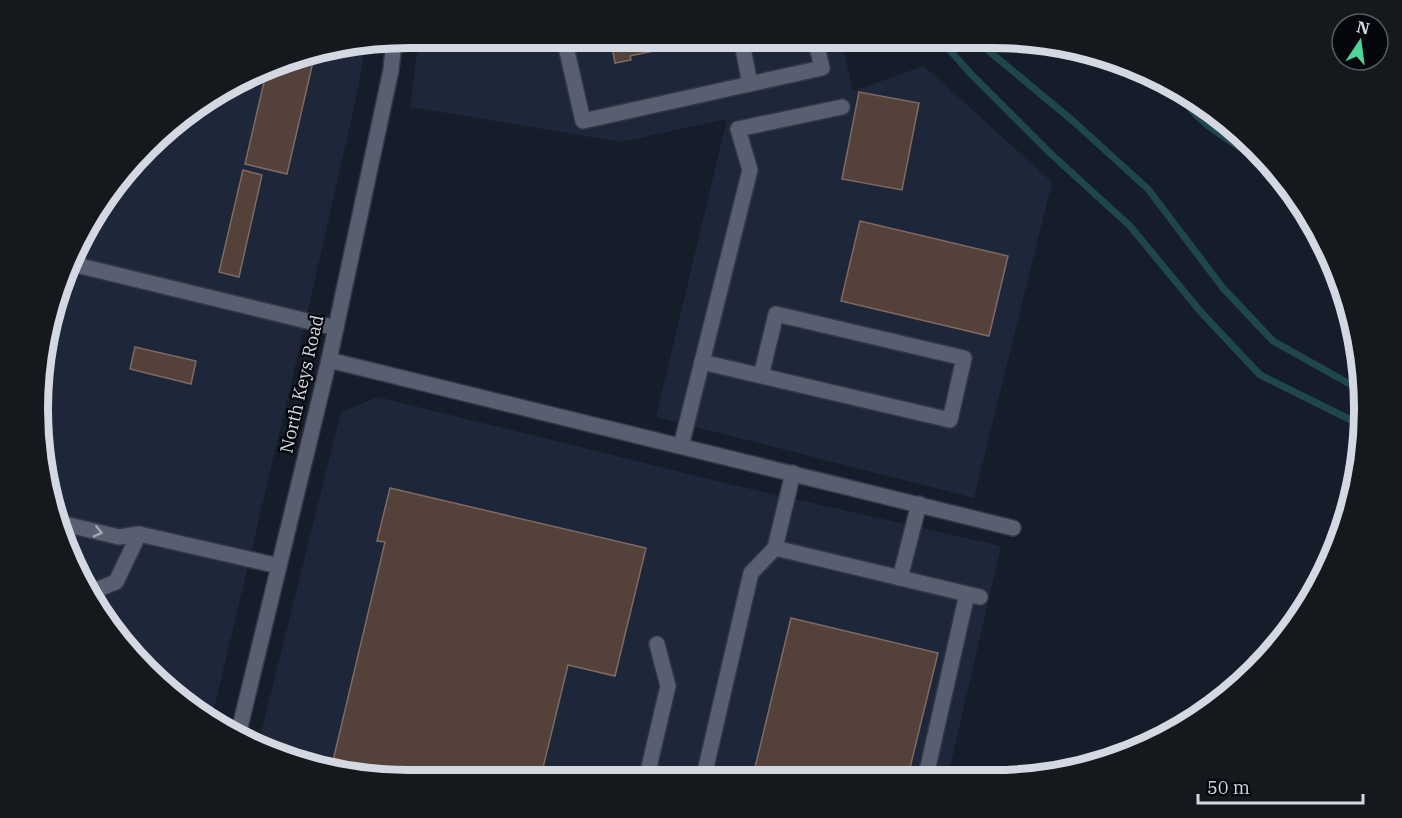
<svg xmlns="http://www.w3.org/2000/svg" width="1402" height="818" viewBox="0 0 1402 818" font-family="'IBM Plex Serif',serif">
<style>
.built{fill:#1e2739}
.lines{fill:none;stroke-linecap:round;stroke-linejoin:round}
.stream{stroke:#20464d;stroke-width:7}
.building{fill:#54413a;stroke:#7e6a62;stroke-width:1.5}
.minor-casing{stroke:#353844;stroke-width:18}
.minor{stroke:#575f70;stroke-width:15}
.oneway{stroke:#a1a8b4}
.labels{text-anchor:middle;stroke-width:4.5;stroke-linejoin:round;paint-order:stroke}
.street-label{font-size:18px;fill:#d3d8e2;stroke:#05070c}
.rim{fill:none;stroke:#d3d8e2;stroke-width:8}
</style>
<rect width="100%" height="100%" fill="#151c2a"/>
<g class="built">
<path d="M419,38H841L853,91L924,66L1052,182L974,498L656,417L727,119L621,142L410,107Z"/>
<path d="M365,45L358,90L301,341L211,722L203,718L114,635L57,529L38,409L50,313L100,202L183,114L290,57Z"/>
<path d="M378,397L742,487L1001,546L947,780H384L289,761L258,745L341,412Z"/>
</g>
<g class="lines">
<g class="stream">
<path d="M939,38L970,73L1050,153L1130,226L1200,311L1260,375L1357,423"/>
<path d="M976,38L990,52L1073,121L1148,189L1223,288L1273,341L1357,388"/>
<path d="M1177,89C1192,121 1230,140 1258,159"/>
</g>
</g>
<g class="building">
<path d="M616,38H696L698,45L682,49L681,45L630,56L631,60L615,63L612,47L617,46Z"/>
<path d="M315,53L287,174L245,164L267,69L290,57Z"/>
<path d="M859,92L919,103L902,190L842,179Z"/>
<path d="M243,170L262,175L239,277L219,272Z"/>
<path d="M860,221L1008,256L989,336L841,301Z"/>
<path d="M68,274L70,275L39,401L50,313Z"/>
<path d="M135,347L196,361L191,384L130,369Z"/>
<path d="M390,488L646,548L615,676L568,665L540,780H384L331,769L385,542L377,541Z"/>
<path d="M791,618L938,653L907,780H752Z"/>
</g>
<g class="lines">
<g class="minor-casing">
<g id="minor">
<path d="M564,38L583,121L822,68L815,38"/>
<path d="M741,38L750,84"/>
<path d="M72,264L336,328"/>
<path d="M329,360L1013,528"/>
<path d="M702,362L950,420L964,358L776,314L761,376"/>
<path d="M681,446L750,170L738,129L842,107"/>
<path d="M793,473L775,548L980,597"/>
<path d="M56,522L119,537L139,534L279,566"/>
<path d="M900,578L919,504"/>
<path d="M91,592L116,582L139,534"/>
<path d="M238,735L329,360L391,70L394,40"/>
<path d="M646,780L668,686L657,644"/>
<path d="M703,780L751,573L775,548"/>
<path d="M925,780L967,594"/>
</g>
</g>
<use href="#minor" class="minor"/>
</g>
<defs><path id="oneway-chevron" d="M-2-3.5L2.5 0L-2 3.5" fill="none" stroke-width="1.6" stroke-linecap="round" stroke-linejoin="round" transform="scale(1.5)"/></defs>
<use class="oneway" href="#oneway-chevron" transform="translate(98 532) rotate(13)"/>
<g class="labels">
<g class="street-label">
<text transform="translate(302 384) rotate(-77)" y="6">North Keys Road</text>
</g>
</g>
<path d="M0 0H1402V818H0ZM409 48H993A361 361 0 0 1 1354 409V409A361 361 0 0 1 993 770H409A361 361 0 0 1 48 409V409A361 361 0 0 1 409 48Z" fill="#15181d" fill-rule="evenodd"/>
<path class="rim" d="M409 48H993A361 361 0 0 1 1354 409V409A361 361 0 0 1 993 770H409A361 361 0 0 1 48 409V409A361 361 0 0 1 409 48Z"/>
<g transform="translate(1360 42) rotate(13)"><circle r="28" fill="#05070c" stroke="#575b62" stroke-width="1.5"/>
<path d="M0-4.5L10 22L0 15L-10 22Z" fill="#50d398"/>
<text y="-9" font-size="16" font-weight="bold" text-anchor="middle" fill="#d3d8e2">N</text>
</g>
<path d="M1198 794v9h165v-9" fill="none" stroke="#d3d8e2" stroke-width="3"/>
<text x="1207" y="794" font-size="18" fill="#d3d8e2" stroke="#05070c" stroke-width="4.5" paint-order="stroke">50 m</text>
</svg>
